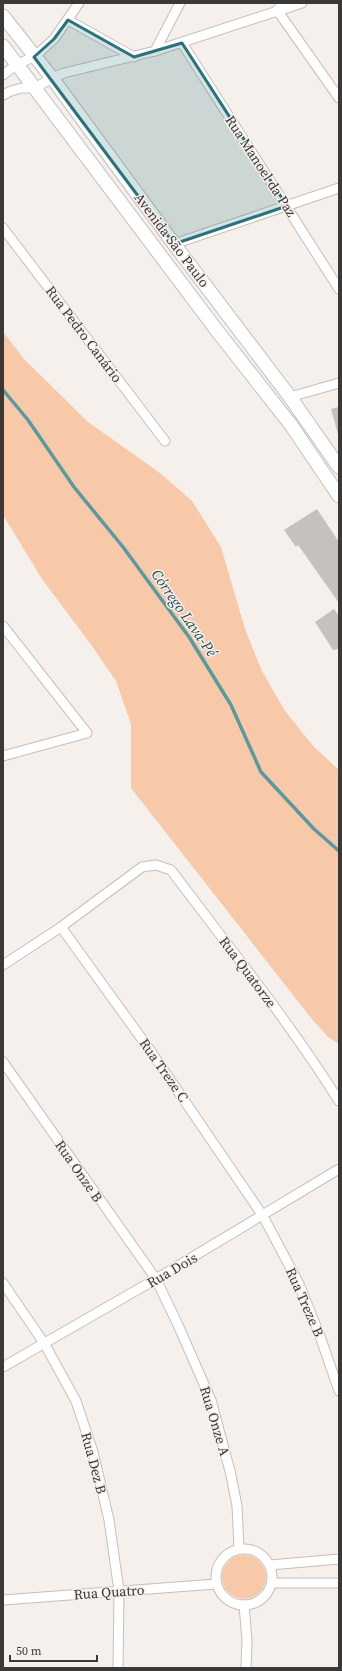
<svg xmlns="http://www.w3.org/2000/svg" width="342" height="1671" viewBox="0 0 342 1671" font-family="'Source Serif 4',serif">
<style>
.green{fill:#f8c9a8}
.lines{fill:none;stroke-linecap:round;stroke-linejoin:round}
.stream{stroke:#599aa0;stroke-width:3.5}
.building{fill:#c7c1be}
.street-casing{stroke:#c5bfbc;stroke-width:11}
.secondary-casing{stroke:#c5bfbc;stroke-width:15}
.street{stroke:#fff;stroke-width:9}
.secondary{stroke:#fff;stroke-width:13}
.marked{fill:#2a737a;fill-opacity:0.2;stroke:#2a737a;stroke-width:3;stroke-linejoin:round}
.labels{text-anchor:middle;stroke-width:3;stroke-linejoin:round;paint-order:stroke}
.street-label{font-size:14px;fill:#3b3938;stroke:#f6f0ed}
.water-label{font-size:15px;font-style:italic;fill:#1f4a4f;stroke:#f6f0ed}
</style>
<rect width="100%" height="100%" fill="#f6f0ed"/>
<g class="green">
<path d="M3,332L25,360L88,422L160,473L192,501L221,547L245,629L262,671L285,711L314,747L339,770V1044L328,1037L311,1018L131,788V724L116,681L92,646L42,579L3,515Z"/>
<circle cx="244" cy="1577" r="22"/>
</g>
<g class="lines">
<path class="stream" d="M3,390L28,420L74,487L123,547L189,637L231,705L261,772L314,829L339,851"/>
</g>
<g class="building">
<path d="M339,407V438L331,409Z"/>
<path d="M317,509L339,542V603L298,545L296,547L284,530Z"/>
<path d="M334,609L339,616V649L333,650L315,622Z"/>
</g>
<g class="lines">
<g class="street-casing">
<g id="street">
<path d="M280,6L277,10L339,98"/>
<path d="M68,20L134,57"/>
<path d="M182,43L339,289"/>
<path d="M155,51L180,3"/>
<path d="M3,75L17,64L34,57L54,39L79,3"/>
<path d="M3,95L11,91L22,88H35L52,78L64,73L155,51L302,3"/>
<path d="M3,228L165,441"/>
<path d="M174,244L339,188"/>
<path d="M290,397L339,383"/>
<path d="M3,626L87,733L3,756"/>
<path d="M61,927L152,1053L263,1216L299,1284L320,1336L339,1391"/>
<path d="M3,965L61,927L142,867L156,865L171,870C228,946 288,1020 339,1101"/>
<path d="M3,1062L156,1279L178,1325L211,1400L231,1475L237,1506L239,1549"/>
<path d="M3,1283L44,1343L76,1401L93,1452L109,1520L119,1591L118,1668"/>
<path d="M3,1367L156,1279L339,1169"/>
<circle cx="244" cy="1577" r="28"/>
<path d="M270,1565L339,1559"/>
<path d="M272,1583H339"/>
<path d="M3,1600L216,1584"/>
<path d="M244,1605L247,1640L246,1668"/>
</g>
</g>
<g class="secondary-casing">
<g id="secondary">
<path d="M3,16L52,78L174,244L290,397L339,467"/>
<path d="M3,46L218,332L291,425L339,496"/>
</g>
</g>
<use href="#street" class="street"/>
<use href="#secondary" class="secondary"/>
</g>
<path class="marked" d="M68,20L134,57L182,43L287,206L174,244L34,57L54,39Z"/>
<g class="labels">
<g class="street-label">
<text transform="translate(261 166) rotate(57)" y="5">Rua Manoel da Paz</text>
<text transform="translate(172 240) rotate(53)" y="5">Avenida São Paulo</text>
<text transform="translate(84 334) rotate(53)" y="5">Rua Pedro Canário</text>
<text transform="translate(248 972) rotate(53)" y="5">Rua Quatorze</text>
<text transform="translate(164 1070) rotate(55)" y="5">Rua Treze C</text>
<text transform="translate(79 1171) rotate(55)" y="5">Rua Onze B</text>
<text transform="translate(172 1270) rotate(-30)" y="5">Rua Dois</text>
<text transform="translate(305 1302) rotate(66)" y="5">Rua Treze B</text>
<text transform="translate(215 1421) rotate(73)" y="5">Rua Onze A</text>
<text transform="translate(94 1463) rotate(75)" y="5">Rua Dez B</text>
<text transform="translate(109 1592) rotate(-4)" y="5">Rua Quatro</text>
</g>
<g class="water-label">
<text transform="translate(184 613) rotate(55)" y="5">Córrego Lava-Pé</text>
</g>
</g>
<rect width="342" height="1671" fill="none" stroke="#3b3938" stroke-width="8"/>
<path d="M10 1655v6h87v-6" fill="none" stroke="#3b3938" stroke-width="2"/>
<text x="16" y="1655" font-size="12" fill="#3b3938" stroke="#f6f0ed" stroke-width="3" paint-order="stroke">50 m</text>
</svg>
